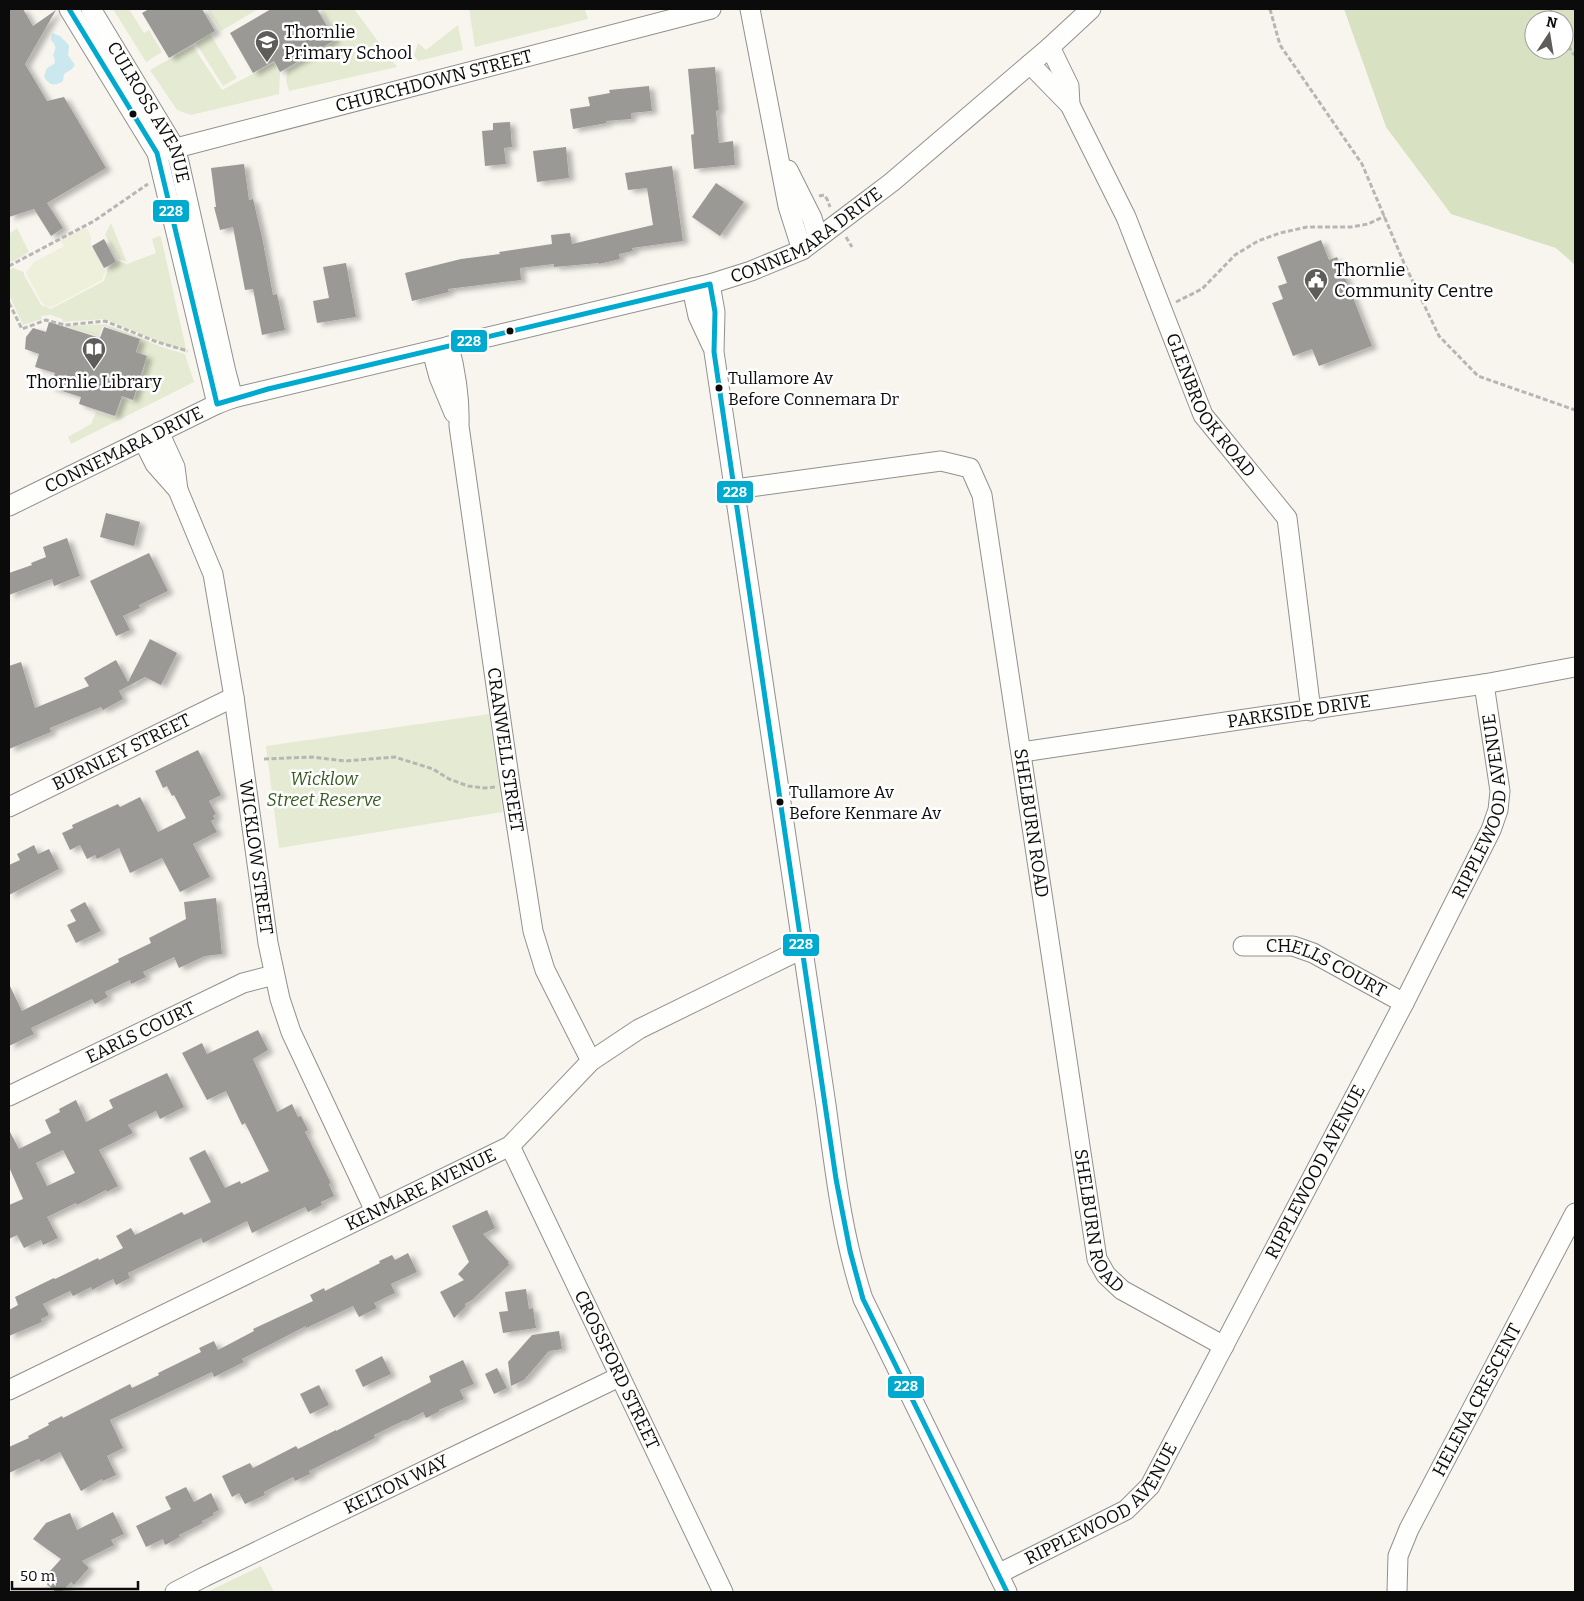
<svg xmlns="http://www.w3.org/2000/svg" width="1584" height="1601" viewBox="0 0 1584 1601" font-family="Bitter,serif">
<style>
.green{fill:#e5ebd2}
.forest{fill:#d8e1c1;fill-rule:evenodd}
.pitch{fill:#eef0db}
.water{fill:#cae8ee}
.building{fill:#9b9995;fill-rule:evenodd;filter:url(#shadow)}
.lines{fill:none;stroke-linecap:round;stroke-linejoin:round}
.minor-casing{stroke:#92908e;stroke-width:21}
.path{stroke:#b7b6b5;stroke-width:3;stroke-dasharray:5 2.5;stroke-linecap:butt}
.minor{stroke:#fefefd;stroke-width:19}
.bus-1-casing{stroke:#fff;stroke-width:9}
.bus-1{stroke:#00a9ce;stroke-width:5}
.bus-dot{fill:#0b0b0b;stroke:#fff;stroke-width:2}
.labels{text-anchor:middle;stroke-width:5;stroke-linejoin:round;paint-order:stroke}
.bus-label{font-size:17px;fill:#0b0b0b;stroke:#fff;text-anchor:start}
.poi-label{font-size:18px;fill:#0b0b0b;stroke:#fff;text-anchor:start}
.street-label{font-size:18px;fill:#0b0b0b;stroke:#fff}
.park-label{font-size:18px;font-style:italic;fill:#395a24;stroke:#fff}
.line-badge{stroke:#fff;stroke-width:2}
.badge-label{font-size:14px;text-anchor:middle;font-weight:bold;fill:#fff}
</style>
<defs>
<filter id="shadow"><feDropShadow dx="5.5" dy="3" stdDeviation="2.5" flood-color="#0004"/></filter>
</defs>
<rect width="100%" height="100%" fill="#f8f5ef"/>
<g class="green">
<path d="M113,9H129L144,33L149,30L162,52L146,62Z"/>
<path d="M207,9H258L221,31Z"/>
<path d="M321,9H354L397,67L289,91L286,81L288,70L337,40Z"/>
<path d="M469,9H585L588,19L475,47Z"/>
<path d="M458,25L463,50L418,61L414,55L418,43L426,50Z"/>
<path d="M210,34L237,78L223,86L196,43Z"/>
<path d="M193,46L222,90L274,63L280,73L279,94L191,115L177,110L150,70Z"/>
<path d="M111,223L127,262L119,259L105,235Z"/>
<path d="M17,228L29,252L14,261L9,262V234Z"/>
<path d="M159,236L161,237L187,353L105,319L63,322L62,319L51,315L41,316L42,319L23,325L9,295V270L13,268L24,272V275L41,305L51,309L104,281L108,268L118,261L127,264L156,253L152,239Z"/>
<path d="M105,324L162,347L185,354L194,382L71,444L68,437L91,424L96,412L116,418L123,399L133,402L143,376L147,356L137,352L140,339L103,326L99,336L66,326Z"/>
<path d="M489,714L503,812L279,848L266,746Z"/>
<path d="M261,1566L274,1592H207Z"/>
</g>
<path class="forest" d="M1344,9H1575V265L1556,248L1451,214L1386,127ZM1534,20H1564V50H1534Z"/>
<path class="pitch" d="M84,228L87,229L91,236V245L105,271L102,280L52,307H47L42,303L26,273L34,262L64,246L61,241Z"/>
<path class="water" d="M52,33L60,36L67,43L69,46L68,55L75,65L72,69L64,74L63,81C54,87 48,85 44,76L47,68L54,64L55,61L53,55C56,48 57,47 51,40Z"/>
<g class="building">
<path d="M9,9H23L33,26L56,10L25,64L47,101L64,97L106,168L47,203L63,228L51,236L34,209L9,217Z"/>
<path d="M149,9H202L215,31L169,58L142,13Z"/>
<path d="M271,9H317L335,40L280,72L274,61L253,73L230,33Z"/>
<path d="M715,67L719,110L716,111L719,143L733,141L735,165L694,169L691,135L694,134L688,69Z"/>
<path d="M649,86L652,111L631,113V119L606,121L607,123L573,129L570,109L590,106L588,97L610,93L609,90Z"/>
<path d="M510,122L512,147L504,148L506,164L485,166L482,131L493,130V123Z"/>
<path d="M566,147L569,178L537,182L533,151Z"/>
<path d="M244,164L249,200L253,199L262,237L273,295L277,294L285,330L262,335L253,289L245,290L233,227L220,230L214,207H216L211,168Z"/>
<path d="M672,166L683,241L632,248L633,251L619,254L620,259L599,264V263L554,267V264L520,268L521,280L448,289L449,292L412,301L405,273L461,259L500,254L499,252L552,244L551,235L570,233L572,244L653,225L647,188L628,190L625,173Z"/>
<path d="M716,183L744,202L720,236L692,217Z"/>
<path d="M104,239L116,262L104,268L92,246Z"/>
<path d="M1321,240L1329,260L1337,257L1372,346L1319,366L1312,349L1293,356L1272,303L1283,299L1278,286L1287,283L1277,257Z"/>
<path d="M346,263L356,317L317,323L313,301L329,298L323,267Z"/>
<path d="M49,322L100,338L104,327L140,339L136,352L147,356L133,400L122,396L115,416L79,404L81,397L50,387L55,373L35,367L39,354L25,349L26,337L33,328L46,332Z"/>
<path d="M106,513L140,522L134,546L100,537Z"/>
<path d="M67,538L80,576L54,586L52,579L9,595V573L32,565L31,563L46,557L43,547Z"/>
<path d="M149,553L168,591L139,605L140,608L123,616L130,630L116,636L90,581Z"/>
<path d="M150,639L177,653L161,685L145,677L119,691L123,699L103,710L101,707L50,728L51,732L9,749V666L21,662L35,708L89,686L84,678L116,660L128,682Z"/>
<path d="M198,750L221,795L209,801L216,814L213,816L215,819L211,821L217,832L193,844L210,877L180,892L162,858L130,873L119,848L97,859L95,855L87,859L80,845L70,850L62,833L73,828L72,825L118,804L120,807L140,797L158,832L186,818L174,795L172,796L167,786L163,788L155,771Z"/>
<path d="M34,845L38,854L49,849L59,869L9,895V865L20,860L17,854Z"/>
<path d="M216,898L222,954L205,956L179,968L174,957L143,972L146,977L131,984L130,980L105,992L108,997L95,1004L92,999L31,1028L34,1034L9,1046V984L22,1011L119,962L118,959L151,943L149,938L186,919L184,902Z"/>
<path d="M85,902L101,931L76,943L67,925L76,921L70,910Z"/>
<path d="M258,1030L268,1050L253,1059L277,1112L292,1104L298,1117L301,1116L308,1130L305,1132L331,1183L329,1184L334,1196L321,1202L322,1205L308,1212L305,1207L252,1233L247,1221L203,1243L201,1238L128,1273L130,1278L116,1285L113,1279L92,1290L91,1287L73,1296L70,1291L43,1304L49,1315L41,1319L42,1322L9,1336V1310L18,1305L15,1297L54,1278L55,1279L98,1258L99,1260L123,1248L116,1236L131,1228L135,1235L182,1212L184,1215L211,1202L189,1158L205,1150L225,1188L240,1181L241,1184L269,1171L245,1123L242,1125L226,1091L207,1100L182,1053L202,1043L207,1054Z"/>
<path d="M167,1073L184,1107L160,1119L156,1111L128,1125L133,1133L99,1150L118,1186L107,1192L106,1190L77,1205L76,1203L47,1217L58,1238L43,1245L41,1240L24,1248L17,1235L9,1239V1205L23,1199L9,1167V1130L19,1149L51,1133L45,1120L60,1112L59,1109L76,1100L86,1122L113,1108L109,1100ZM63,1150L75,1173L47,1186L36,1163Z"/>
<path d="M487,1210L495,1228L483,1234L509,1262L508,1263L509,1265L472,1300L465,1304L466,1306L454,1318L440,1292L464,1280L458,1274L469,1262L452,1226Z"/>
<path d="M408,1253L417,1272L391,1284L395,1293L374,1303L377,1308L359,1317L353,1306L306,1328V1326L242,1359L244,1362L214,1377L212,1372L110,1420L123,1448L107,1456L116,1475L103,1481L102,1479L81,1491L60,1452L41,1462L39,1459L9,1473V1447L29,1438L28,1436L49,1425L48,1423L62,1416L63,1418L130,1384L132,1388L159,1375L158,1373L201,1352L199,1348L214,1341L218,1350L254,1331L253,1329L313,1301L310,1295L324,1288L325,1291L380,1263L379,1261L392,1255L395,1260Z"/>
<path d="M526,1289L529,1309L533,1308L536,1328L503,1333L499,1312L508,1311L505,1292Z"/>
<path d="M559,1331L562,1349L549,1351L524,1380L511,1386L508,1362L532,1335Z"/>
<path d="M382,1356L391,1374L363,1387L355,1370Z"/>
<path d="M463,1360L474,1384L460,1390L464,1399L439,1410L440,1411L426,1418L423,1412L406,1421L405,1420L374,1435L375,1438L309,1471L310,1474L295,1481L293,1477L264,1492L265,1495L245,1504L239,1493L232,1497L222,1476L250,1463L253,1468L296,1446L298,1449L336,1430V1431L431,1382L429,1376Z"/>
<path d="M497,1368L507,1388L494,1394L485,1374Z"/>
<path d="M319,1385L329,1405L310,1414L300,1394Z"/>
<path d="M186,1487L194,1502L211,1493L219,1510L213,1513L214,1515L202,1521L203,1523L179,1535L180,1537L165,1545L163,1539L146,1547L136,1526L171,1509L165,1497Z"/>
<path d="M113,1512L124,1534L111,1540L114,1545L82,1561L89,1568L74,1585L71,1582L62,1592H56L42,1580L61,1559L33,1539L46,1523L70,1513L77,1530Z"/>
</g>
<g class="lines">
<g class="minor-casing">
<g id="minor">
<path d="M69,9L157,153L217,404"/>
<path id="s1" d="M91,9L175,148L179,162L226,372L233,398"/>
<path d="M750,9L788,206L802,250"/>
<path d="M1050,47L1069,86L1070,105"/>
<path id="s2" d="M1030,64L1070,105L1126,217L1203,415L1287,518L1311,711"/>
<path id="s3" d="M157,153L711,9"/>
<path d="M788,170L812,218L818,238"/>
<path d="M710,284L715,312L714,352L826,1105C835,1171 842,1235 863,1299L1007,1592"/>
<path d="M692,288L698,316L712,346"/>
<path id="s4" d="M449,346C456,373 460,398 459,426L510,784L533,931L545,970L591,1061"/>
<path d="M432,351L439,377L454,413"/>
<path id="s5" d="M159,432L175,467L178,490L213,574L234,697L268,943L280,999L291,1032L375,1211"/>
<path d="M143,440L155,464L178,490"/>
<path id="s6" d="M735,489L941,461L970,468L982,495L1097,1259L1106,1275L1122,1290L1224,1346"/>
<path id="s7" d="M9,506L217,404L233,398L710,284L751,271L802,250L818,238L892,182L1050,47L1091,9"/>
<path id="s8" d="M1022,752L1484,684L1575,667"/>
<path id="s9" d="M9,807L234,697"/>
<path id="s10" d="M1243,946H1293L1313,953L1404,1003"/>
<path id="s11" d="M9,1096L243,983L274,975"/>
<path id="s12" d="M510,1146L723,1592"/>
<path id="s13" d="M9,1390L510,1146L591,1061L639,1029L802,949"/>
<path id="s14" d="M998,1574L1126,1510L1150,1486L1404,1003L1491,830L1498,810L1500,791L1484,684"/>
<path id="s15" d="M175,1592L204,1577L619,1377"/>
<path id="s16" d="M1397,1592L1398,1556L1409,1529L1575,1213"/>
</g>
</g>
<g class="path">
<path d="M1270,9L1280,45L1362,164L1404,263L1439,336L1478,376L1575,410"/>
<path d="M1550,9L1554,20"/>
<path d="M1564,40L1575,56"/>
<path d="M819,196L824,195L827,199L830,207"/>
<path d="M846,237L852,247"/>
<path d="M9,266L94,221L148,184"/>
<path d="M1176,302L1202,289L1235,255L1258,241L1280,233L1307,227H1351L1368,224L1385,216"/>
<path d="M9,303L22,329L46,320L65,325L105,321L157,342L188,351"/>
<path d="M264,759L312,757L345,761L395,757L433,769L449,779L468,786L484,788L495,787"/>
</g>
<use href="#minor" class="minor"/>
<g class="bus-1-casing">
<path id="bus-1" d="M69,9L157,153L217,404L268,389L710,284L715,312L714,352L836,1179L850,1251L863,1299L1007,1592"/>
</g>
<use href="#bus-1" class="bus-1"/>
</g>
<defs>
<g id="school-pin" transform="scale(1.25)"><path d="M0 17L-7.5 6A9.5 9.5 0 1 1 7.5 6Z" fill="#5e5d5b" stroke="#fff"/><path d="M0-5L7-2L0 1L-7-2ZM-4 1L0 2.5L4 1V4Q0 6-4 4Z" fill="#fff"/></g>
<g id="civic-pin" transform="scale(1.25)"><path d="M0 17L-7.5 6A9.5 9.5 0 1 1 7.5 6Z" fill="#5e5d5b" stroke="#fff"/><path d="M-.6-6.5H3V-4.5H.6V-3L4-1V1h2V6H-6V1h2V-1L-.6-3ZM-1.2 2.5V6h2.4V2.5Z" fill="#fff"/></g>
<g id="library-pin" transform="scale(1.25)"><path d="M0 17L-7.5 6A9.5 9.5 0 1 1 7.5 6Z" fill="#5e5d5b" stroke="#fff"/><path d="M-6-4Q-3-5.5-.7-3.5V5Q-3 3-6 4ZM6-4Q3-5.5 .7-3.5V5Q3 3 6 4Z" fill="#fff"/></g>
</defs>
<g fill-rule="evenodd">
<use href="#school-pin" x="267" y="42"/>
<use href="#civic-pin" x="1316" y="280"/>
<use href="#library-pin" x="94" y="349"/>
</g>
<g class="bus-dot">
<circle cx="133" cy="114" r="4.5"/>
<circle cx="510" cy="331" r="4.5"/>
<circle cx="719" cy="388" r="4.5"/>
<circle cx="780" cy="802" r="4.5"/>
</g>
<g class="labels">
<g class="bus-label">
<text x="728" y="384">Tullamore Av<tspan x="728" dy="21">Before Connemara Dr</tspan></text>
<text x="789" y="798">Tullamore Av<tspan x="789" dy="21">Before Kenmare Av</tspan></text>
</g>
<g class="poi-label">
<text x="284" y="38">Thornlie<tspan x="284" dy="21">Primary School</tspan></text>
<text x="1334" y="276">Thornlie<tspan x="1334" dy="21">Community Centre</tspan></text>
<text x="94" y="388" text-anchor="middle">Thornlie Library</text>
</g>
<g class="street-label">
<text dy="6" stroke="none"><textPath href="#s3" startOffset="286">CHURCHDOWN STREET</textPath></text>
<text dy="6" stroke="none"><textPath href="#s1" startOffset="119">CULROSS AVENUE</textPath></text>
<text dy="6" stroke="none"><textPath href="#s7" startOffset="848">CONNEMARA DRIVE</textPath></text>
<text dy="6" stroke="none"><textPath href="#s2" startOffset="390">GLENBROOK ROAD</textPath></text>
<text dy="6" stroke="none"><textPath href="#s7" startOffset="128">CONNEMARA DRIVE</textPath></text>
<text dy="6" stroke="none"><textPath href="#s8" startOffset="280">PARKSIDE DRIVE</textPath></text>
<text dy="6" stroke="none"><textPath href="#s4" startOffset="408">CRANWELL STREET</textPath></text>
<text dy="6" stroke="none"><textPath href="#s9" startOffset="125">BURNLEY STREET</textPath></text>
<text dy="6" stroke="none"><textPath href="#s14" startOffset="938">RIPPLEWOOD AVENUE</textPath></text>
<text dy="6" stroke="none"><textPath href="#s6" startOffset="599">SHELBURN ROAD</textPath></text>
<text dy="6" stroke="none"><textPath href="#s5" startOffset="439">WICKLOW STREET</textPath></text>
<text dy="6" stroke="none"><textPath href="#s10" startOffset="88">CHELLS COURT</textPath></text>
<text dy="6" stroke="none"><textPath href="#s11" startOffset="146">EARLS COURT</textPath></text>
<text dy="6" stroke="none"><textPath href="#s14" startOffset="532">RIPPLEWOOD AVENUE</textPath></text>
<text dy="6" stroke="none"><textPath href="#s13" startOffset="458">KENMARE AVENUE</textPath></text>
<text dy="6" stroke="none"><textPath href="#s6" startOffset="1004">SHELBURN ROAD</textPath></text>
<text dy="6" stroke="none"><textPath href="#s12" startOffset="248">CROSSFORD STREET</textPath></text>
<text dy="6" stroke="none"><textPath href="#s16" startOffset="211">HELENA CRESCENT</textPath></text>
<text dy="6" stroke="none"><textPath href="#s15" startOffset="246">KELTON WAY</textPath></text>
<text dy="6" stroke="none"><textPath href="#s14" startOffset="128">RIPPLEWOOD AVENUE</textPath></text>
</g>
<g class="park-label">
<text x="324" y="785">Wicklow<tspan x="324" dy="21">Street Reserve</tspan></text>
</g>
</g>
<g class="line-badge">
<rect x="152" y="199" width="38" height="24" rx="5" fill="#00a9ce"/>
<rect x="450" y="329" width="38" height="24" rx="5" fill="#00a9ce"/>
<rect x="716" y="480" width="38" height="24" rx="5" fill="#00a9ce"/>
<rect x="782" y="933" width="38" height="24" rx="5" fill="#00a9ce"/>
<rect x="887" y="1375" width="38" height="24" rx="5" fill="#00a9ce"/>
</g>
<g class="badge-label">
<text x="171" y="216">228</text>
<text x="469" y="346">228</text>
<text x="735" y="497">228</text>
<text x="801" y="949">228</text>
<text x="906" y="1391">228</text>
</g>
<rect width="1584" height="1601" fill="none" stroke="#0b0b0b" stroke-width="20"/>
<g transform="translate(1549 35) rotate(12)"><circle r="24" fill="#ffffff" stroke="#9d9d9d"/>
<path d="M0-4L9 19L0 12L-9 19Z" fill="#5e5d5b"/>
<text y="-8" font-size="14" font-weight="bold" text-anchor="middle" fill="#0b0b0b">N</text>
</g>
<path d="M12 1581v8h126v-8" fill="none" stroke="#0b0b0b" stroke-width="2.5"/>
<text x="20" y="1581" font-size="15" fill="#0b0b0b" stroke="#ffffff" stroke-width="4" paint-order="stroke">50 m</text>
</svg>
